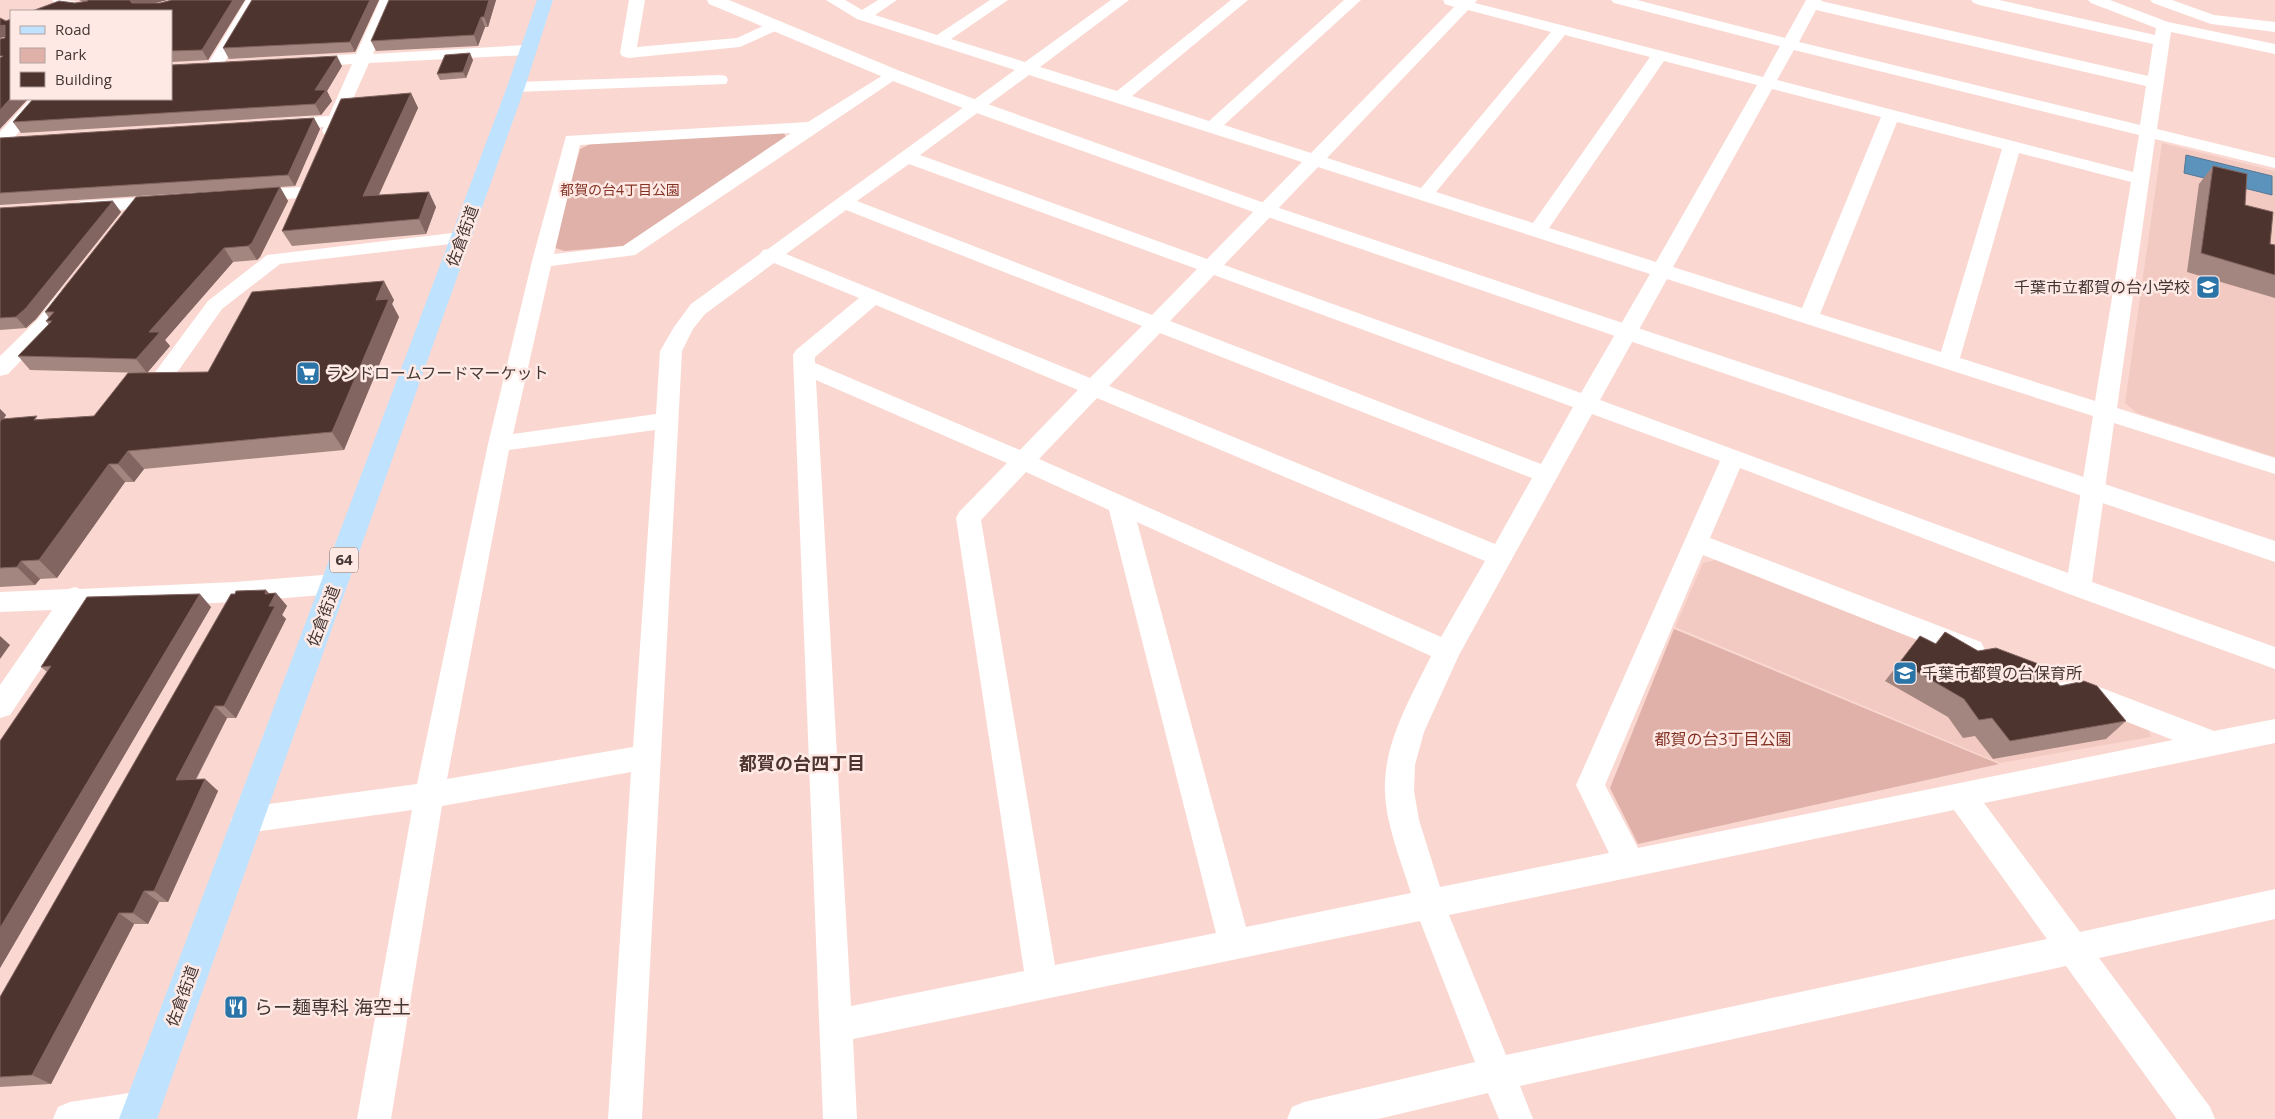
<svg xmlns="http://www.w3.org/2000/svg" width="2275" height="1119" viewBox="0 0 2275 1119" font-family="'Open Sans','Noto Sans JP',sans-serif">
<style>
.built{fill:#f3cac1}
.green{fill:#dfb1a8}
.water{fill:#5c93bd;stroke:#547794}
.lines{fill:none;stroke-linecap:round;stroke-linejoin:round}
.minor{fill:#fff;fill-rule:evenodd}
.tertiary{fill:#fff;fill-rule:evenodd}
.primary{fill:#bfe2ff;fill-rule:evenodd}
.wall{fill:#a48680}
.shaded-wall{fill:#826560}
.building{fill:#4e342f;stroke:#826560}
.labels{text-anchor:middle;stroke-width:5;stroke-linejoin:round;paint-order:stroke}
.far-park-label{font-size:14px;fill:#843224;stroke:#fee9e5}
.shield{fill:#fee9e5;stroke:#7b6c68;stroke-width:1}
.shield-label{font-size:15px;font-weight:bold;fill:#433633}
.street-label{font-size:16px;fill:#433633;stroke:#fee9e5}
.poi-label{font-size:16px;fill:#433633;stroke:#fee9e5;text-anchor:start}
.park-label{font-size:16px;fill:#843224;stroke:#fee9e5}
.neighbourhood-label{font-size:18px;font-weight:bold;fill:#4f3530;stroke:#fee9e5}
.near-poi-label{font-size:19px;fill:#433633;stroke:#fee9e5;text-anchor:start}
</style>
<rect width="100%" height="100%" fill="#fad8d1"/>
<g class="built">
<path d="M2162,143L2275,171V457L2137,413L2125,403Z"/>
<path d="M1723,558L2145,719L2151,737L2000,763L1675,627L1703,563Z"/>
</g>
<g class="green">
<path d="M783,131L787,139L624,246L564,251L553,247L580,149L594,142Z"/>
<path d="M1674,629L1999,764L1638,844L1610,788Z"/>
</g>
<path class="water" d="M2186,155L2272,176V195L2184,173Z"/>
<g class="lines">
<g class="minor">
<path d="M52,0C66,0 84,0 93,11C79,12 61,12 52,0Z"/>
<path d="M246,0H262L220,70H208L206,67Z"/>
<path d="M380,0H396L373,54L527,45L533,47L535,50L533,53L527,55L369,63L337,135H325L322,131L324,127L284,129L278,128L275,124L278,120L284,119L329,116L352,64L306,67L300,65L298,62L300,59L306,57L356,54Z"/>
<path d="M629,0H645L637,47L737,38L776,20L782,22L784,25L782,28L740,47L628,58L622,56L620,53Z"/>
<path d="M826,0H845L862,10L878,0H897L875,15L937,35L990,0H1008L951,39L1025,62L1111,0H1129L1040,67L1117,91L1231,0H1248L1132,96L1209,121L1344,0H1361L1224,125L1311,153L1454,7L1445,4L1443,0H1477L1475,3L1763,77L1780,46L1614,3L1611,0H1637L1785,38L1806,0H1822L1821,1L2148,76L2153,44L1979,5L1974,3L1971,0H1999L2155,35L2156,28L2091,3L2088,0H2110L2168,22L2275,44V54L2171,32L2157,129L2275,158V168L2155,139L2117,408L2275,458V474L2114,423L2092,582L2275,647V669L2069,594L1740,468L1710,538L1981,642L1985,650L1981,658L1972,661L1963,658L1703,555L1605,785L1638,848L2173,740L2016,678L2013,670L2016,662L2026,659L2214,731L2275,719V743L1984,803L2080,932L2275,889V919L2099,958L2210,1107L2215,1119H2177L2066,966L1520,1086L1533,1119H1499L1488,1093L1378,1119H1287L1292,1107L1304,1102L1475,1062L1420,921L853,1039L857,1119H823L793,355L796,350L859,298L774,263L705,314L693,329L682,351L642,1119H608L631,772L442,806L391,1119H357L412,810L246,833L236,829L231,820L236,811L246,807L417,784L488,444L532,261L566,136L808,122L888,72H900L902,75L635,255L551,266L513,434L656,414L660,351L674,327L691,304L760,254L763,250L768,249L1015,70L857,19ZM1468,10L1551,32L1421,188L1327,158ZM1816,10L2146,86L2140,125L1799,42ZM1565,35L1650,57L1533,223L1436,192ZM1794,50L2139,135L2133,172L1777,80ZM1664,61L1757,85L1656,262L1549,228ZM1029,75L1302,162L1207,259L920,155ZM1772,89L1881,117L1802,308L1673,267ZM1897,122L2002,149L1941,352L1820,314ZM791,133L623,246L554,254L580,145ZM2019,153L2131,182L2095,401L1960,358ZM909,164L1197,269L1152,315L857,201ZM1318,167L1650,274L1581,393L1224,265ZM846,210L1142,326L1090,378L786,254ZM1214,275L1573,407L1541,464L1170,321ZM1667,279L2093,416L2068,573L1600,400ZM876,305L1078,390L1020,450L815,363V357ZM1160,333L1532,478L1495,544L1109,386ZM816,380L1007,463L959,512L956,518L1024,971L851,1006ZM1097,398L1485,561L1441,637L1039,459ZM1592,414L1720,461L1576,785L1609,853L1440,887L1419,820L1414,791L1415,765L1424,732L1459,655ZM655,430L633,747L447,779L509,450ZM1026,472L1109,510L1216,933L1055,965L981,520ZM1137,522L1431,656C1412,695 1387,737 1385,781C1383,818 1400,858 1411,893L1246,927ZM1954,810L2047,939L1506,1055L1449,915Z"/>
<path d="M2150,0H2172L2214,15L2275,22V32L2211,24L2153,3Z"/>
<path d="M720,75L726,76L728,80L726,84L516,92L510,91L508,87L510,83L516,82Z"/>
<path d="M30,99H47L6,147L0,148V132Z"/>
<path d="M304,187L311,189L313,193L311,197L249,202L242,200L240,196L242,192L249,190Z"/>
<path d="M164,196L171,198L173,202L171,206L82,213L75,211L73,207L75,203L82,201Z"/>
<path d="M461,232L468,234L471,238L468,242L280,264L222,309L166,388L158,390L150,388L147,383L208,301L267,255Z"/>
<path d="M67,289L74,291L77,295L51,330L8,374L0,376V356L37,320L60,291Z"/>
<path d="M335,574L344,577L348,584L344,591L335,594L235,602L81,609L10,715L0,718V685L52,610L0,612V592L69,589L75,587L80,589L235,582Z"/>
<path d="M142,1091L154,1096L159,1108L155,1119H53L58,1107L70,1102Z"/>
</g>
<path class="tertiary" d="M707,0H729L900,71L982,102L1273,206L2275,541V562L1259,214L968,110L888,79L709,4Z"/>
<path class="primary" d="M537,0H553L525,87L157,1119H119L507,87Z"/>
</g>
<g class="wall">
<path d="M79,0H167L156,3H160L172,0H245L208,60L171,62V11L75,3L83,2Z"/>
<path d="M252,0H379L355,52L229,59L223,48Z"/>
<path d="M496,0L488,27H485L478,46L376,51L371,41Z"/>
<path d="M473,60L466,78L440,80L437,74Z"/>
<path d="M342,66L327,91L332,101L321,115L21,133L13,122Z"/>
<path d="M411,93L418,108L379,195L436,207L426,234L292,246L282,231Z"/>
<path d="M314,118L320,129L295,186L0,205V138Z"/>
<path d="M2213,166L2245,205L2270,244L2275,245V298L2187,272L2199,184Z"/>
<path d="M280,187L288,201L260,257L257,260L233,262L165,340L170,346L147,373L208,372L394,300L392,304L399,317L344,450L144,469L134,482H125L57,578L40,579L35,585L0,587V409L6,415L4,419H41L94,416L145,373L30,370L18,356L49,325L46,321L49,318L45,312Z"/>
<path d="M0,208L121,212L36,319L26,328L0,330Z"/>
<path d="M266,590L269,593H276L287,606L282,615L286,619L236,718H227L196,780L205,779L218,791L168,902H159L148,924H134L51,1084L0,1087V997Z"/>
<path d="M211,607L0,968V741L47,672L41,667Z"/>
<path d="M1945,632L1978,651L2060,686L2126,721L2106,739L1993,759L1975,736L1963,738L1948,717L1885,681L1920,636L1935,644Z"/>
</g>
<g class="shaded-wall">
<path d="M131,0H167L141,6L136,11L130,1Z"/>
<path d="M233,0H245L208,60L202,50Z"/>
<path d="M370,0H379L355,52L350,42Z"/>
<path d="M489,0H496L488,27L484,17Z"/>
<path d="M481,17L485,27L478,46L474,35Z"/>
<path d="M5,25L11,36L0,38V26Z"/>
<path d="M470,53L473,60L466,78L463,72Z"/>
<path d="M337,56L342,66L327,91L332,101L321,115L315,104V90Z"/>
<path d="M411,93L418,108L371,212L363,196Z"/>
<path d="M11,98V99H28L0,129V110Z"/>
<path d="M314,118L320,129L295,186L288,175Z"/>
<path d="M280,187L288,201L260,257L257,260L248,246Z"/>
<path d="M429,192L436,207L426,234L419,219Z"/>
<path d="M113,201L121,212L36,319L26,328L16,317Z"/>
<path d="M224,248L233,262L165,340L170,346L147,373L136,359L149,332Z"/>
<path d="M384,281L394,300L392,304L399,317L344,450L332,432L376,300Z"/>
<path d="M0,409L6,415L0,423Z"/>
<path d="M128,451L144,469L134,482L118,464Z"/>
<path d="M109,464L125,482L57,578L39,560Z"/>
<path d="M21,561L40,579L35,585L17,567Z"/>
<path d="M266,590L273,599L276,593L287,606L282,615L286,619L236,718L224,706L269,606L265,594Z"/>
<path d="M200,594L211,607L0,968V928Z"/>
<path d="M0,636L10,645L0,659Z"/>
<path d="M215,706L227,718L189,792L176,780Z"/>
<path d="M205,779L218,791L168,902L154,891Z"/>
<path d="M144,891L159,902L148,924L133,913Z"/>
<path d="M119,913L134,924L51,1084L32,1075Z"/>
</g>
<g class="building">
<path d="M87,0H131L130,1L132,3H160L172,0H233L202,50L171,51V11H32L59,1L75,3L88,1Z"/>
<path d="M252,0H370L350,42L223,48Z"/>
<path d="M389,0H489L484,17H481L474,35L371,41Z"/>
<path d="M0,18L6,21L11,19V98L0,110V58L3,56H0V39L5,38V25L0,26Z"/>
<path d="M470,53L463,72L437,74L445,55Z"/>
<path d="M337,56L315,90H326L315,104L13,122L33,99H171V65Z"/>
<path d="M411,93L363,196L429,192L419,219L282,231L341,99Z"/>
<path d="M314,118L288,175L0,193V138Z"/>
<path d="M2213,166L2247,174L2245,205L2273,212L2270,244L2275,245V275L2201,253Z"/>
<path d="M280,187L252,243L248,246L224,248L149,332H160L136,359L18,356L52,321H46L54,312H45L136,197Z"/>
<path d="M113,201L26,308L16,317L0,318V208Z"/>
<path d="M384,281L376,300L389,299L332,432L128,451L118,464H109L39,560L21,561L17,567L0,568V422L2,419L37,416L34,420L94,416L128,373L208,372L252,292Z"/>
<path d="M266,590L265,594L276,593L269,606H275L224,706H215L176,780L205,779L154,891H144L133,913H119L32,1075L0,1077V997L231,594H235L236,591Z"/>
<path d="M200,594L0,928V741L51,666L41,667L87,597Z"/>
<path d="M1945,632L1978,651L1996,648L2044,666L2060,686L2084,681L2097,686L2126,721L2010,741L1992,718L1979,720L1964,699L1900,662L1920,636L1936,644Z"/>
</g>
<defs>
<g id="school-square" transform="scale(1.25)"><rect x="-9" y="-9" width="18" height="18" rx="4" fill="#2b74a8" stroke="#fee9e5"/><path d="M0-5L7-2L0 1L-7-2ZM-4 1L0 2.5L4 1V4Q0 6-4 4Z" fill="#fff"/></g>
<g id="supermarket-square" transform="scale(1.25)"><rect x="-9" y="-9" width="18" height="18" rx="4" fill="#2b74a8" stroke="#fee9e5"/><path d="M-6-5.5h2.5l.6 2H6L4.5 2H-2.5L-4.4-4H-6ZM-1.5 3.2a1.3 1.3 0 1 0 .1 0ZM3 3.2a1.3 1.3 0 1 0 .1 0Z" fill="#fff"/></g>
<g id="restaurant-square" transform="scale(1.25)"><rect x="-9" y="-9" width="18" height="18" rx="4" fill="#2b74a8" stroke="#fee9e5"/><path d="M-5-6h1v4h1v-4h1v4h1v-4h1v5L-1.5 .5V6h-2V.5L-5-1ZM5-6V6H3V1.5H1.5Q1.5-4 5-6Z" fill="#fff"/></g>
</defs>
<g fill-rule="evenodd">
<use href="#school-square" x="2208" y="287"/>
<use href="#supermarket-square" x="308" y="373"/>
<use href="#school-square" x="1905" y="673"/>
<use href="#restaurant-square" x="236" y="1007"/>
</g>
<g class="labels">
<g class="far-park-label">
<text x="620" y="195">都賀の台4丁目公園</text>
</g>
<rect class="shield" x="330" y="547.5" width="28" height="25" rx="4"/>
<g class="shield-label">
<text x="344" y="565">64</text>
</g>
<g class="street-label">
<text transform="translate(462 236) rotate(-70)" y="6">佐倉街道</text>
<text transform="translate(323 616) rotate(-69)" y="6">佐倉街道</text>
<text transform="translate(182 996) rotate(-70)" y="6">佐倉街道</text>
</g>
<g class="poi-label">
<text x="2190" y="293" text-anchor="end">千葉市立都賀の台小学校</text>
<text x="326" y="379">ランドロームフードマーケット</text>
<text x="1922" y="679">千葉市都賀の台保育所</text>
</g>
<g class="park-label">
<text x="1723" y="745">都賀の台3丁目公園</text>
</g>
<g class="neighbourhood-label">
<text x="802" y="770">都賀の台四丁目</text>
</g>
<g class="near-poi-label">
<text x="254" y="1014">らー麺専科 海空土</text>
</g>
</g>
<rect x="10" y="10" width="162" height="90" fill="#fee9e5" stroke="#b3a19e"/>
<rect x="20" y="26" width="25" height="8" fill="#bfe2ff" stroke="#b3a19e"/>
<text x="55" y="35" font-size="15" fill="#433633">Road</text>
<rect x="20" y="48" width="25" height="15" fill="#dfb1a8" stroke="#b3a19e"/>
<text x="55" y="60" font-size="15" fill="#433633">Park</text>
<rect x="20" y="72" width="25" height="15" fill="#4e342f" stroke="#b3a19e"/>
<text x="55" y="85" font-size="15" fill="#433633">Building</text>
</svg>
